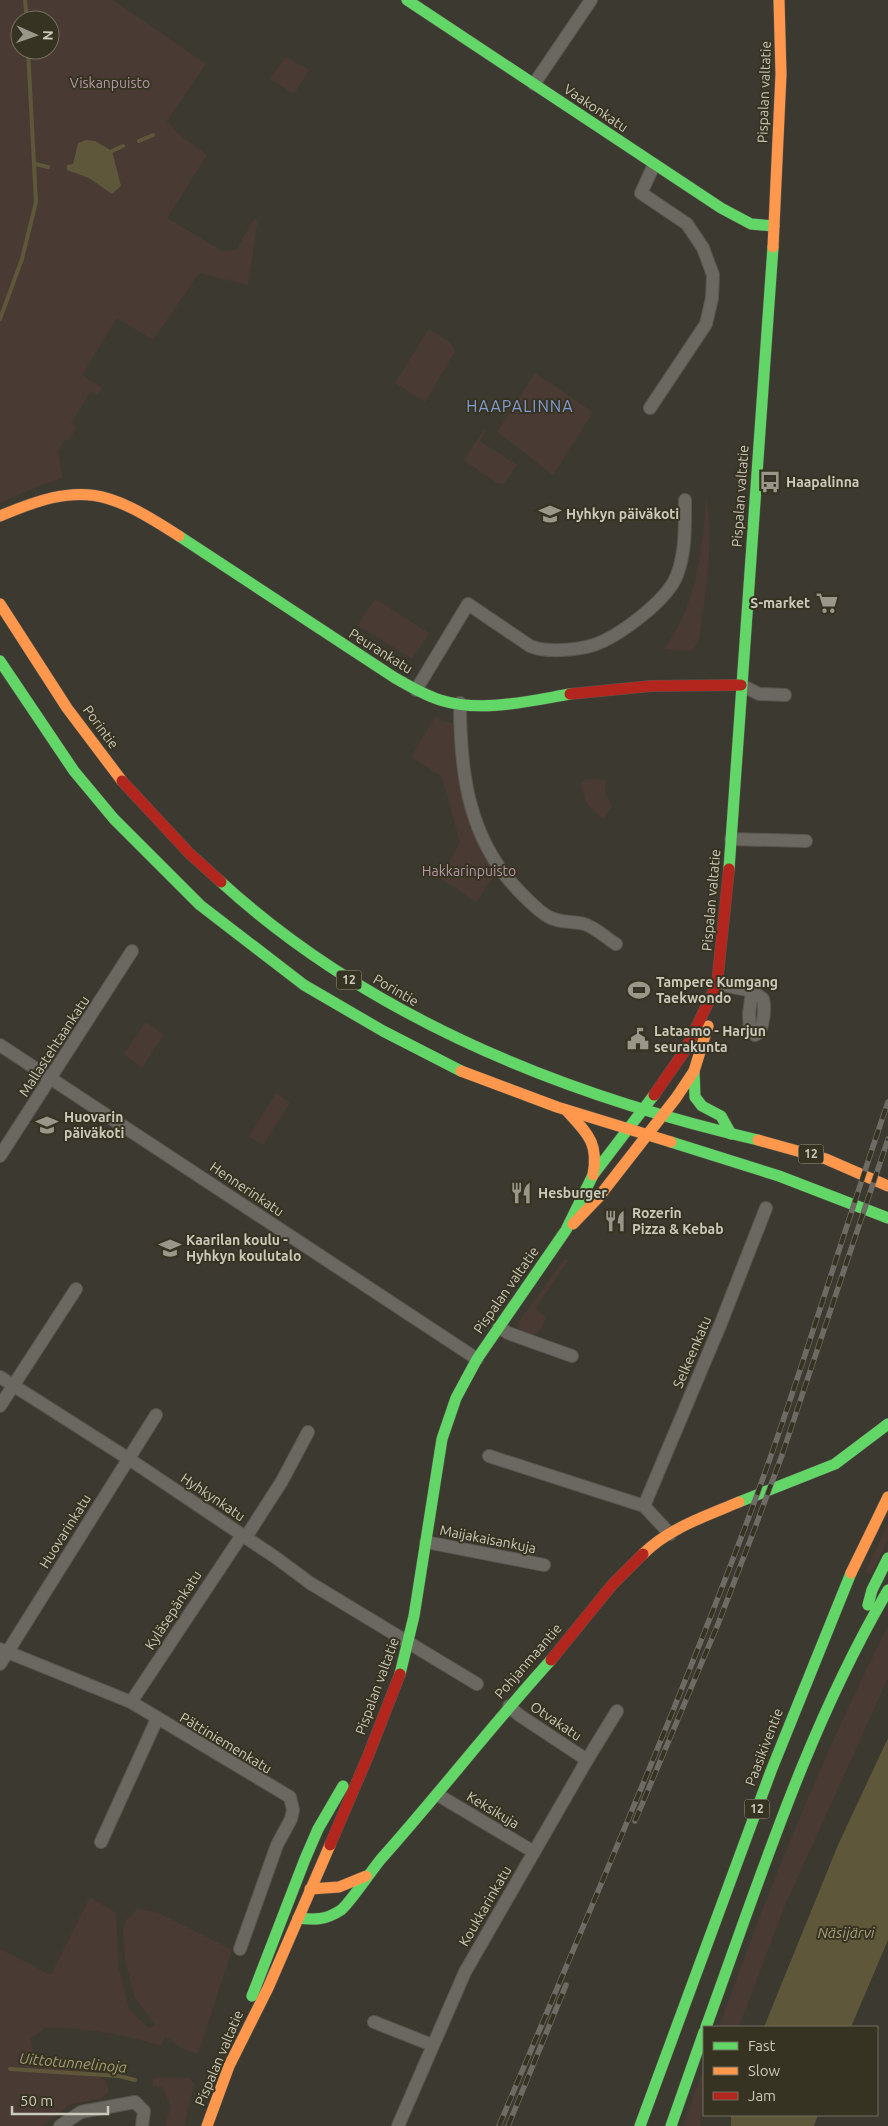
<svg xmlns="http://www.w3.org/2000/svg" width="888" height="2126" viewBox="0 0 888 2126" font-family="Ubuntu,sans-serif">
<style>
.green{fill:#4a3a34;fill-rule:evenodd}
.water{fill:#5e5739}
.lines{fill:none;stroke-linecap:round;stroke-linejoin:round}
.stream{stroke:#5e5739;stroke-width:4}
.street-casing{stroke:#58564f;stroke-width:14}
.fast-casing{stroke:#58564f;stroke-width:12}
.slow-casing{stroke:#58564f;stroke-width:12}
.jam-casing{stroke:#58564f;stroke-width:12}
.street{stroke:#6a6860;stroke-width:12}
.fast{stroke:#63d668;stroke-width:11}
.slow{stroke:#ff974d;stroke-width:11}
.jam{stroke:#b3261e;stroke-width:11}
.rail-casing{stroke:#6d6b64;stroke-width:5.5}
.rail{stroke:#373322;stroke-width:4;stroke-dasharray:11;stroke-linecap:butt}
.labels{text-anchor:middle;stroke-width:4;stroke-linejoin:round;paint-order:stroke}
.shield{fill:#373322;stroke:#9f9c8d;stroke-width:1}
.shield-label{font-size:12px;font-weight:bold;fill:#cbc9bb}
.park-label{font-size:14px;fill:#b397a6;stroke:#373322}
.street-label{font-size:14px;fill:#cbc9bb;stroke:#373322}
.poi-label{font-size:14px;font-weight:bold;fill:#cbc9bb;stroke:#373322;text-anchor:start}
.water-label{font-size:15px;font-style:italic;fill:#a79e77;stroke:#373322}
.quarter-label{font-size:16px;letter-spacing:1px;fill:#819cd4;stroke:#373322}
</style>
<rect width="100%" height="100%" fill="#3c3a30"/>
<g class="green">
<path d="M0,0H113L206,64L167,121L177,133L207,155L167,218L222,251L236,250L254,219L258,220L248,285L199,273L153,340L117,318L82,375L102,388L98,395L91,391L71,423L77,427L69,440H65L58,452L63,478L43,484L0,503ZM20,20H50V50H20Z"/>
<path d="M286,57L309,70L294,94L270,79Z"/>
<path d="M429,329L451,343L455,351L425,402L395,383Z"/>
<path d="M535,373L593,412L553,475L497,432Z"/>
<path d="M484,430L486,431L480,441L517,465L504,484L497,483L463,460Z"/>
<path d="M706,498C715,545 705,594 699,640C694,656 678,650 664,649C696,606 703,550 706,498Z"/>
<path d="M375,599L429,633L412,659L358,625Z"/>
<path d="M436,716L442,721L453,723C455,757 457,793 471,824C479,841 489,856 497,872L476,902L440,878L460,843L442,777L411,757Z"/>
<path d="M585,779L606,780L605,793L612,806L604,819C587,808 585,802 581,783Z"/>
<path d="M146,1022L164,1034L142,1068L124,1054Z"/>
<path d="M276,1093L290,1103L263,1145L249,1136Z"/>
<path d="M567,1259V1262L535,1309L546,1317L542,1327L536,1334H524L519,1331L518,1323L564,1260Z"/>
<path d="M888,1524V1539L871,1575L865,1572Z"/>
<path d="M888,1626V1678L783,1910L739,2027H719C768,1890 822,1756 888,1626Z"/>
<path d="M90,1897L116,1913L119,1968L129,2009L148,2028L156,2026L134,1996L125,1959L123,1930L126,1920L137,1909L156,1912L232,1950L198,2054L181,2048L165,2036L161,2046C123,2034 86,2028 46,2027L30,2039L36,2059L82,2068L105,2080L109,2092L101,2098L69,2105L42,2126H0V1949L51,1975Z"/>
<path d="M704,2068V2110L700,2119L701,2126H683Z"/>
<path d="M159,2077L190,2078L194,2084L184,2126H165L171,2106L162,2087L153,2086V2079Z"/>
</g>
<g class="water">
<path d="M86,140L95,141L112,151L121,186L112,194L89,178L67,170V165L73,164L78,143Z"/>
<path d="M888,1738V1940L851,2027H764L838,1845Z"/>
<path d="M731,2115H818L814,2126H731Z"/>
</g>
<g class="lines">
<g class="stream">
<path d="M25,0L27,20"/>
<path d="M139,141L153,135"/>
<path d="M112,151L123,146"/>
<path d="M35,164L48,167"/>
<path d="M0,319L22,259L36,202L28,50"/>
<path d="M10,2069L119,2076L135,2080"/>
</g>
<g class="street-casing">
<g id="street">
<path d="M534,84L591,0"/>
<path d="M650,408L706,324L712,298L713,275L703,248L687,224L641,193L654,165"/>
<path d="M741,685L759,694L785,695"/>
<path d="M416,690L468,604L530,646C546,653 577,650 594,645C619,636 667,601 677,575C686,552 685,524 685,500"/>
<path d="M460,703C460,772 468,839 519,891C527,899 536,909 547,916C558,923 571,921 584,924C595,927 606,938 616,944"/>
<path d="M731,839L806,841"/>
<path d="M717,984L752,991L763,999C766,1010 763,1022 760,1032L755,1035L750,1031L749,1014L752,991"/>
<path d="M0,1045L477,1359"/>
<path d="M0,1156L132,951"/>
<path d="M499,1327L508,1333L572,1356"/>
<path d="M0,1377L129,1459L275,1557L310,1583L477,1684"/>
<path d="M0,1406L76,1289"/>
<path d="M489,1456L644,1506L721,1323L766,1208"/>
<path d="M644,1506L670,1534"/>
<path d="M246,1537L282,1481L308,1432"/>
<path d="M426,1542L544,1565"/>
<path d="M0,1649L131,1702L290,1797L293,1810L291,1819L277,1845L240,1949"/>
<path d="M0,1664L156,1415"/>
<path d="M131,1702L242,1535"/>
<path d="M509,1706L519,1715L587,1760"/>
<path d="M438,1795L534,1852"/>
<path d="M101,1842L157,1719"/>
<path d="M374,2022L432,2045"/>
<path d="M60,2126L81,2112L135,2102L144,2111L142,2126"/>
<path d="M398,2126L465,1972L587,1760L617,1711"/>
</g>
</g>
<g class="fast-casing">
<g id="fast">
<path d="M407,0L721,208L751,224L774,226"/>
<path d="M179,536L395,678C409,686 424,695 440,700C481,713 529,701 570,694"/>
<path d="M0,661L74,771L114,819L200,905L304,985L383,1031L461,1071"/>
<path d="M729,869L773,247"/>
<path d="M221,882C370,1018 563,1095 758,1140"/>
<path d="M694,1071L695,1097L702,1106L721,1116L731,1134"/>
<path d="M671,1142L779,1176L888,1218"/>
<path d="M739,1502L835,1464L888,1424"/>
<path d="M868,1605L872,1590L888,1558"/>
<path d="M400,1674L414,1616L442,1439L456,1398L477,1359L566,1230L593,1175L654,1095"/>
<path d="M298,1918C315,1920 326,1920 341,1910C350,1903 371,1871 381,1859C439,1794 492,1725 551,1660"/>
<path d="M252,1996L305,1859L318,1829L343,1786"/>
<path d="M706,2027C760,1879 808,1726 888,1590"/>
<path d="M640,2126L771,1771L851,1573"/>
<path d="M671,2126L704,2032"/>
</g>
</g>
<g class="slow-casing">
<g id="slow">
<path d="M773,247L781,74L779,0"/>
<path d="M0,516C82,481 106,489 179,536"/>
<path d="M0,604L67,708L122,781"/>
<path d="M461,1071L557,1107L671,1142"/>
<path d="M566,1110C587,1133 599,1142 593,1175"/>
<path d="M758,1140L826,1159L888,1186"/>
<path d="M573,1224L598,1198L676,1098L694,1071L708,1026"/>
<path d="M643,1554C669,1528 706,1516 739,1502"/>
<path d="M851,1573L888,1497"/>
<path d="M310,1889L339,1887L366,1876"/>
<path d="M207,2126L229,2066L268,1988L330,1845"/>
</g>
</g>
<g class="jam-casing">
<g id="jam">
<path d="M570,694L651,686L741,685"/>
<path d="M122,781L189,853L221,882"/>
<path d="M654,1095L686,1049L717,984L729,869"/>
<path d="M551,1660L612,1585L643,1554"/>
<path d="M330,1845L368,1756L400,1674"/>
</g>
</g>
<use href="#street" class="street"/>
<use href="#fast" class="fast"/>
<use href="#slow" class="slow"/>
<use href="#jam" class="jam"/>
<g class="rail-casing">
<g id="rail">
<path d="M635,1821L718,1624L756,1525L782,1455L888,1139"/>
<path d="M499,2126C582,1928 668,1731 744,1530C797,1389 839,1245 888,1102"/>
<path d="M508,2126L566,1985"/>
</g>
</g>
<use href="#rail" class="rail"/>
</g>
<defs>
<g id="bus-bare" transform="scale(1.725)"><path d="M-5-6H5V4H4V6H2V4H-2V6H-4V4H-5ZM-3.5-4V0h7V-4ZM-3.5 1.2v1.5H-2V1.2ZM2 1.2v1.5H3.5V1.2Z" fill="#99978a" stroke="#373322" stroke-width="2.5" paint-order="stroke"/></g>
<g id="school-bare" transform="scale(1.725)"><path d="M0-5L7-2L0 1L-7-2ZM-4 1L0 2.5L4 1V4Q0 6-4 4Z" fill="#99978a" stroke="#373322" stroke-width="2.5" paint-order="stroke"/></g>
<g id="supermarket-bare" transform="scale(1.725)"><path d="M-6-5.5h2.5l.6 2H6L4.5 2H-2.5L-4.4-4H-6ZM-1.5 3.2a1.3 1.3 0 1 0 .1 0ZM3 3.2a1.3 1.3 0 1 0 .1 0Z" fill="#99978a" stroke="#373322" stroke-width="2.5" paint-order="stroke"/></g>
<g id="stadium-bare" transform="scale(1.725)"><path d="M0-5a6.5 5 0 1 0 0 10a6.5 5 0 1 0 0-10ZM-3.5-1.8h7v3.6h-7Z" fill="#99978a" stroke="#373322" stroke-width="2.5" paint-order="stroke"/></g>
<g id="civic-bare" transform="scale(1.725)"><path d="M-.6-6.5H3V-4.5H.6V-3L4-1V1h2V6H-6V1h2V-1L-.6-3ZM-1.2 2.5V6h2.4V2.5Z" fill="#99978a" stroke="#373322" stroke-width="2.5" paint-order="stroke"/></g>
<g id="restaurant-bare" transform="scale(1.725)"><path d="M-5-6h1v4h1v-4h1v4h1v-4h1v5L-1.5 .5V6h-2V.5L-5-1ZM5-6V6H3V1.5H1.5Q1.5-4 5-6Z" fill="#99978a" stroke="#373322" stroke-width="2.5" paint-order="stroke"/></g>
</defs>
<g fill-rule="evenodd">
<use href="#bus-bare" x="770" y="482"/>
<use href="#school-bare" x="550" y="514"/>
<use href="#supermarket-bare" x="827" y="603"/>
<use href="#stadium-bare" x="639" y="990"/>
<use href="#civic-bare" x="638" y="1039"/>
<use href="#school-bare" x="47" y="1125"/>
<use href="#restaurant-bare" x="521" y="1193"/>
<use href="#restaurant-bare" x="615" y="1221"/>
<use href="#school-bare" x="170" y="1248"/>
</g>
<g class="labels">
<g class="shield">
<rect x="336.5" y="970.5" width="25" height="19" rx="4"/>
<rect x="798.5" y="1144.5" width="25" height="19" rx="4"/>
<rect x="744.5" y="1799.5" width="25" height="19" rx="4"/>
</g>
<g class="shield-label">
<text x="349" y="984">12</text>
<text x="811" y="1158">12</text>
<text x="757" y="1813">12</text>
</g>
<g class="park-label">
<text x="110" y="88">Viskanpuisto</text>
<text x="469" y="876">Hakkarinpuisto</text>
</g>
<g class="street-label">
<text transform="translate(764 92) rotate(-88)" y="5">Pispalan valtatie</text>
<text transform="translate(596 108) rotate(34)" y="5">Vaakonkatu</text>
<text transform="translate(740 496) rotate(-86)" y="5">Pispalan valtatie</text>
<text transform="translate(381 651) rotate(32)" y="5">Peurankatu</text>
<text transform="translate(101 727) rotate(54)" y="5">Porintie</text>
<text transform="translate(711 900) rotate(-85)" y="5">Pispalan valtatie</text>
<text transform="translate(396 990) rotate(30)" y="5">Porintie</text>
<text transform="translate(54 1046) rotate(-57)" y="5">Mallastehtaankatu</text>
<text transform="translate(247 1189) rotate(34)" y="5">Hennerinkatu</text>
<text transform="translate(506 1290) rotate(-55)" y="5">Pispalan valtatie</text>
<text transform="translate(692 1352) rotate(-67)" y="5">Selkeenkatu</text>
<text transform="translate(213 1497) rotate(34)" y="5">Hyhkynkatu</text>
<text transform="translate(65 1531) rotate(-58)" y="5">Huovarinkatu</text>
<text transform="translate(488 1539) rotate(11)" y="5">Maijakaisankuja</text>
<text transform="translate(173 1610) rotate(-57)" y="5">Kyläsepänkatu</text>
<text transform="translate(528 1661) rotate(-49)" y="5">Pohjanmaantie</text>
<text transform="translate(377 1686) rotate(-70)" y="5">Pispalan valtatie</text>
<text transform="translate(556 1721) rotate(34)" y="5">Otvakatu</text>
<text transform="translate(226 1743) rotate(31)" y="5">Pättiniemenkatu</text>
<text transform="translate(764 1747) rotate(-69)" y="5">Paasikiventie</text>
<text transform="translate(493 1810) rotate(31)" y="5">Keksikuja</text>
<text transform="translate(485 1906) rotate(-60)" y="5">Koukkarinkatu</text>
<text transform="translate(219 2058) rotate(-67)" y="5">Pispalan valtatie</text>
</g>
<g class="poi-label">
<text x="786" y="487">Haapalinna</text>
<text x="566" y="519">Hyhkyn päiväkoti</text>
<text x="810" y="608" text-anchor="end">S-market</text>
<text x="656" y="987">Tampere Kumgang<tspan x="656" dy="16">Taekwondo</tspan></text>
<text x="654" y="1036">Lataamo - Harjun<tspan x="654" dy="16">seurakunta</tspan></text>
<text x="64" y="1122">Huovarin<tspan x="64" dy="16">päiväkoti</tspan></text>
<text x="538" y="1198">Hesburger</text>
<text x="632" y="1218">Rozerin<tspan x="632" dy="16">Pizza &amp; Kebab</tspan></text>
<text x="186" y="1245">Kaarilan koulu -<tspan x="186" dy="16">Hyhkyn koulutalo</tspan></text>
</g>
<g class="water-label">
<text x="846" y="1938">Näsijärvi</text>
<text transform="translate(73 2063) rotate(5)" y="5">Uittotunnelinoja</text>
</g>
<g class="quarter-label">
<text x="520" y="412">HAAPALINNA</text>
</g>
</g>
<rect x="703" y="2026" width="175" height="90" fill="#373322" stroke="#726f5f"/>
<rect x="713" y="2042" width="25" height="8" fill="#63d668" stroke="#726f5f"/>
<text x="748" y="2051" font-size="15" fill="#cbc9bb">Fast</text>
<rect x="713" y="2067" width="25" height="8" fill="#ff974d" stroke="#726f5f"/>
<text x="748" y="2076" font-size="15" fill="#cbc9bb">Slow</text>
<rect x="713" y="2092" width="25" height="8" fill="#b3261e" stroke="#726f5f"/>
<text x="748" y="2101" font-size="15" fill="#cbc9bb">Jam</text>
<g transform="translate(35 35) rotate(92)"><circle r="24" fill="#373322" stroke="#726f5f"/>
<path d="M0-4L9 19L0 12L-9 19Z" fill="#99978a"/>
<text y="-8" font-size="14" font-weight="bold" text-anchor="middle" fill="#cbc9bb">N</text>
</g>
<path d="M12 2106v8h96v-8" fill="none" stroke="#cbc9bb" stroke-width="2.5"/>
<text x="20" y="2106" font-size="15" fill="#cbc9bb" stroke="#373322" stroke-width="4" paint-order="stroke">50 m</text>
</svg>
